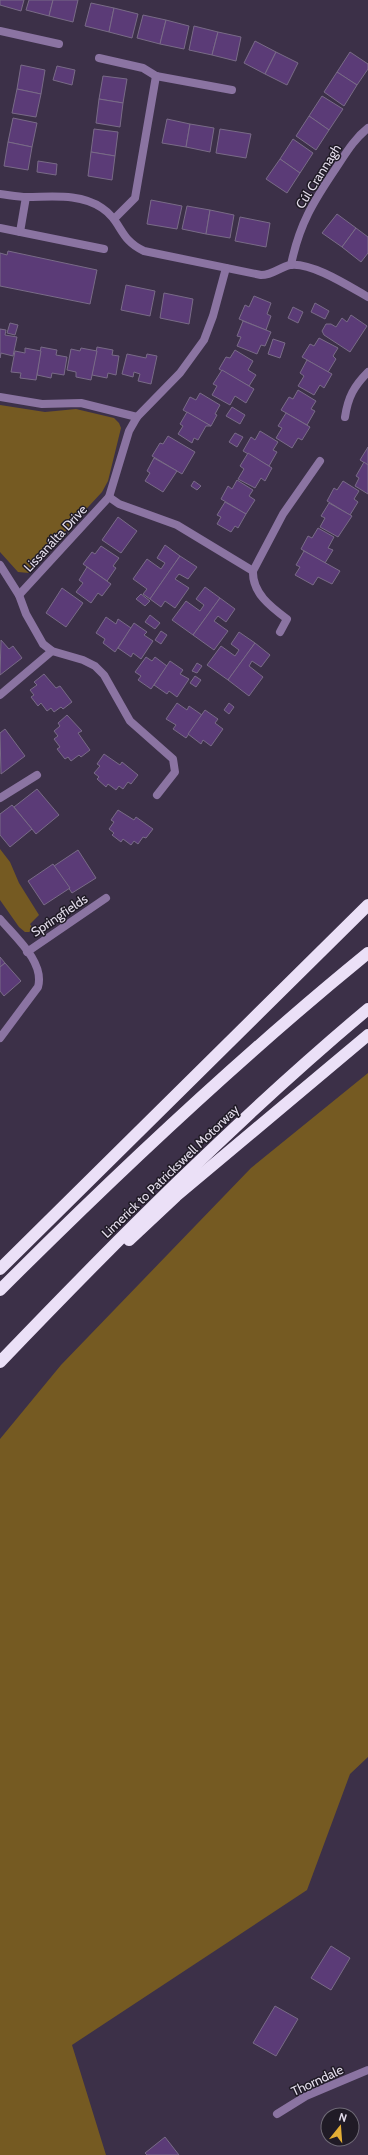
<svg xmlns="http://www.w3.org/2000/svg" width="368" height="2155" viewBox="0 0 368 2155" font-family="Cabin,sans-serif">
<style>
.green{fill:#755a22}
.building{fill:#5b3b77;stroke:#796b87}
.lines{fill:none;stroke-linecap:round;stroke-linejoin:round}
.service{stroke:#8b74a2;stroke-width:8}
.minor{stroke:#8b74a2;stroke-width:8}
.motorway{stroke:#ebe0f7;stroke-width:12}
.labels{text-anchor:middle;stroke-width:3;stroke-linejoin:round;paint-order:stroke}
.street-label{font-size:13px;fill:#e4ddec;stroke:#201b26}
</style>
<rect width="100%" height="100%" fill="#3c3048"/>
<g class="green">
<path d="M0,405L45,412L76,409L114,418L119,423L121,428L108,481L102,492L64,533L60,530L36,557L39,562L29,573L18,572L0,552Z"/>
<path d="M0,849L10,862L19,883L39,915L30,924L33,929L29,932H25L19,927L0,900Z"/>
<path d="M368,1073V1757L350,1774L307,1890L72,2045L106,2155H0V1439L61,1365L251,1168Z"/>
</g>
<g class="building">
<path d="M0,0H24L21,11L0,5Z"/>
<path d="M29,0H53L49,16L26,10Z"/>
<path d="M53,0H78L73,22L49,16Z"/>
<path d="M91,3L114,8L109,32L85,26Z"/>
<path d="M114,8L138,14L132,38L109,32Z"/>
<path d="M143,15L166,20L160,44L137,38Z"/>
<path d="M166,20L189,26L184,49L160,44Z"/>
<path d="M194,26L218,32L212,55L189,50Z"/>
<path d="M218,32L241,37L236,61L212,55Z"/>
<path d="M255,41L276,52L265,74L244,63Z"/>
<path d="M276,52L298,63L287,85L265,74Z"/>
<path d="M350,52L368,64V69L357,85L337,72Z"/>
<path d="M21,65L45,70L41,94L17,89Z"/>
<path d="M57,66L75,70L72,85L53,80Z"/>
<path d="M337,72L357,85L344,106L324,92Z"/>
<path d="M103,76L127,79L123,103L99,99Z"/>
<path d="M17,89L41,94L36,117L12,113Z"/>
<path d="M322,96L343,109L329,130L309,116Z"/>
<path d="M99,99L123,103L120,127L96,123Z"/>
<path d="M309,116L329,130L316,150L296,136Z"/>
<path d="M13,118L37,123L32,147L8,142Z"/>
<path d="M167,119L190,124L186,147L162,143Z"/>
<path d="M190,124L214,128L210,152L186,147Z"/>
<path d="M94,129L118,132L115,156L91,152Z"/>
<path d="M220,129L251,134L246,158L216,153Z"/>
<path d="M293,139L313,153L300,173L280,159Z"/>
<path d="M8,142L32,147L28,170L4,166Z"/>
<path d="M91,152L115,156L112,180L88,176Z"/>
<path d="M280,159L300,173L287,193L266,179Z"/>
<path d="M38,161L57,164L56,175L37,172Z"/>
<path d="M151,200L182,206L177,229L147,224Z"/>
<path d="M187,206L210,210L206,234L182,229Z"/>
<path d="M210,210L234,215L230,238L206,234Z"/>
<path d="M337,214L356,228L342,247L322,233Z"/>
<path d="M240,217L270,223L266,247L235,241Z"/>
<path d="M356,228L368,237V253L361,262L342,247Z"/>
<path d="M8,251L97,270L90,304L0,286V253L7,255Z"/>
<path d="M126,285L155,291L150,316L121,310Z"/>
<path d="M164,293L193,299L189,324L160,318Z"/>
<path d="M254,296L271,303L267,314L271,316L266,330L239,319L245,305L249,307Z"/>
<path d="M315,303L329,311L325,319L311,312Z"/>
<path d="M293,307L303,312L298,323L288,318Z"/>
<path d="M351,315L367,326L350,352L324,335L322,331L326,324H331L336,327L342,318L347,322Z"/>
<path d="M243,321L271,332L265,346L261,345L257,354L237,346L241,337L237,336Z"/>
<path d="M10,323L18,325L15,335L7,333Z"/>
<path d="M0,329L6,330L5,335L17,337L13,356L1,353L0,358Z"/>
<path d="M319,338L338,348L333,356L336,359L328,372L302,357L310,344L314,346Z"/>
<path d="M273,339L285,343L280,358L268,354Z"/>
<path d="M41,347L57,350L56,355L67,357L64,375L52,373L51,378L37,375Z"/>
<path d="M97,347L113,350L112,355L119,356L116,375L108,373L107,378L92,375Z"/>
<path d="M25,348L41,351L36,380L20,378L21,373L11,372L15,351L25,353Z"/>
<path d="M81,348L97,351L91,380L76,377V372L67,370L71,349L80,351Z"/>
<path d="M235,350L253,361L248,370L256,375L249,386L219,369L226,357L230,358Z"/>
<path d="M127,354L146,358L147,354L157,356L151,384L138,381L140,374L134,372L133,377L122,374Z"/>
<path d="M307,360L332,374L324,388L320,385L314,395L298,386L304,376L300,373Z"/>
<path d="M222,370L254,389L246,403L235,396L230,405L212,395L217,386L213,384Z"/>
<path d="M298,390L316,401L311,409L315,411L307,425L281,410L289,397L293,399Z"/>
<path d="M200,393L220,405L215,414L217,415L211,426L183,410L190,397L196,400Z"/>
<path d="M232,407L245,415L240,424L226,416Z"/>
<path d="M187,412L211,426H206L198,440L194,438L192,443L178,434L183,426L180,424Z"/>
<path d="M286,413L310,427L302,440L298,438L292,448L276,438L282,428L278,426Z"/>
<path d="M260,431L278,442L273,450L277,452L269,466L243,451L251,437L255,440Z"/>
<path d="M235,433L243,437L237,447L229,442Z"/>
<path d="M168,436L195,452L182,474L152,456L160,443L163,444Z"/>
<path d="M368,447V465L360,460Z"/>
<path d="M248,453L272,468L265,481L261,478L255,488L238,479L244,469L240,466Z"/>
<path d="M154,458L177,471L163,492L145,481L150,473L147,471Z"/>
<path d="M364,462L368,465V494L355,486L359,478L356,476Z"/>
<path d="M237,480L253,490L249,496L255,500L246,514L221,499L228,486L232,489Z"/>
<path d="M194,481L201,486L197,490L191,486Z"/>
<path d="M343,481L359,491L354,499L358,502L350,515L327,501L334,488L337,490Z"/>
<path d="M225,502L246,514L238,528L235,526L231,532L217,524L221,517L217,515Z"/>
<path d="M329,503L352,516L338,537L320,527L325,518L321,516Z"/>
<path d="M118,517L137,531L121,553L102,540Z"/>
<path d="M318,528L334,537L328,548L333,550L325,563L301,549L308,536L312,538Z"/>
<path d="M165,545L180,556L150,599L143,594L147,589L133,579L147,559L161,569L165,563L157,558Z"/>
<path d="M101,546L119,558L113,566L116,568L107,581L83,564L92,552L95,554Z"/>
<path d="M304,551L340,571L332,584L318,577L313,585L295,575L300,567L296,565Z"/>
<path d="M180,556L197,567L188,579L179,574L175,579L189,588L175,608L165,601L161,607L150,599Z"/>
<path d="M87,567L111,584L102,596L98,593L91,603L76,592L83,583L79,580Z"/>
<path d="M205,587L220,598L193,635L172,620L186,601L200,611L204,605L196,599Z"/>
<path d="M62,588L83,603L66,627L46,613Z"/>
<path d="M141,594L150,601L145,606L136,599Z"/>
<path d="M220,598L235,609L226,622L218,616L214,621L228,631L214,650L193,635Z"/>
<path d="M150,615L160,623L155,629L145,622Z"/>
<path d="M106,617L116,624L118,619L131,628L115,652L103,643L105,639L96,633Z"/>
<path d="M134,623L147,632L144,635L153,641L141,659L133,653L131,657L118,648Z"/>
<path d="M161,631L167,635L161,644L155,640Z"/>
<path d="M239,632L255,643L228,680L207,665L221,646L235,656L239,650L231,644Z"/>
<path d="M1,640L9,649L13,646L22,658L0,675Z"/>
<path d="M255,643L270,655L261,667L252,661L249,666L263,677L249,696L228,680Z"/>
<path d="M146,657L152,661L155,657L167,666L151,689L138,680L141,676L135,672Z"/>
<path d="M170,661L183,670L180,674L189,679L177,697L169,691L167,694L154,685Z"/>
<path d="M197,663L202,666L197,673L192,671Z"/>
<path d="M44,674L56,688L60,686L72,702L63,709L61,707L54,712L51,708L47,711L41,703L38,706L31,697L34,695L30,690L37,685L34,682Z"/>
<path d="M195,676L201,680L196,687L190,683Z"/>
<path d="M177,703L187,710L189,706L202,715L186,738L173,729L176,725L166,719Z"/>
<path d="M229,703L234,707L229,714L224,710Z"/>
<path d="M205,710L218,719L215,723L223,729L211,746L203,740L201,744L188,734Z"/>
<path d="M67,715L82,731L78,733L90,750L81,757L79,755L71,761L68,757L65,759L57,749L60,747L54,739L58,736L54,731L60,726L58,723Z"/>
<path d="M5,729L25,756L1,774L0,733Z"/>
<path d="M104,754L120,765L122,762L138,775L131,784L128,782L123,789L119,786L116,790L108,784L106,787L97,779L99,777L94,773L100,766L97,764Z"/>
<path d="M37,789L59,815L36,834L14,807Z"/>
<path d="M12,805L32,829L10,847L0,835V814Z"/>
<path d="M118,810L134,820L136,817L153,829L146,838L143,837L138,844L134,841L131,845L123,839L121,842L112,835L114,833L109,829L114,822L111,820Z"/>
<path d="M78,850L96,878L72,893L54,866Z"/>
<path d="M53,864L70,888L44,905L28,881Z"/>
<path d="M0,957L5,963L0,967Z"/>
<path d="M5,963L21,981L4,996L0,991V967Z"/>
<path d="M331,1946L350,1958L331,1990L311,1978Z"/>
<path d="M275,2006L298,2019L276,2056L253,2043Z"/>
<path d="M165,2137L179,2155H147L145,2153Z"/>
</g>
<g class="lines">
<g class="service">
<path d="M0,228L104,249"/>
<path d="M20,232L26,197"/>
<path d="M0,695L52,651"/>
</g>
<g class="minor">
<path d="M0,31L59,44"/>
<path d="M99,58L143,68L156,76L232,90"/>
<path d="M0,194C9,195 18,197 27,197C52,197 80,193 102,208C122,221 119,240 144,251L261,275C273,275 280,267 290,265C312,262 350,287 368,297"/>
<path d="M114,219L135,198L156,76"/>
<path d="M291,265C299,225 313,202 336,168C346,153 354,139 368,128"/>
<path d="M0,397L42,404L81,403L137,417"/>
<path d="M345,417C348,397 354,386 368,372"/>
<path d="M109,497L119,504L177,525L253,571C252,593 271,607 287,619L280,632"/>
<path d="M0,565L19,595L26,614L43,644L52,651L83,660L95,666L104,675L130,721L173,759L175,772L157,795"/>
<path d="M253,571L283,514L320,461"/>
<path d="M19,595L109,497L129,431L137,417L180,373L204,340L213,316L226,268"/>
<path d="M0,798L37,775"/>
<path d="M0,919C15,937 45,962 38,987L0,1038"/>
<path d="M27,952L106,898"/>
<path d="M277,2114L306,2096L368,2070"/>
</g>
<g class="motorway">
<path d="M129,1240L176,1196L368,1035"/>
<path d="M0,1269L368,905"/>
<path d="M0,1290C118,1172 239,1058 368,953"/>
<path d="M0,1362C118,1239 237,1119 368,1009"/>
</g>
</g>
<g class="labels">
<g class="street-label">
<text transform="translate(318 176) rotate(-58)" y="5">Cúl Crannagh</text>
<text transform="translate(55 538) rotate(-47)" y="5">Lissanálta Drive</text>
<text transform="translate(59 915) rotate(-34)" y="5">Springfields</text>
<text transform="translate(170 1171) rotate(-44)" y="5">Limerick to Patrickswell Motorway</text>
<text transform="translate(317 2080) rotate(-25)" y="5">Thorndale</text>
</g>
</g>
<g transform="translate(340 2127) rotate(17)"><circle r="19" fill="#201b26" stroke="#6e6975"/>
<path d="M0-3L7 15L0 10L-7 15Z" fill="#e4ae35"/>
<text y="-6" font-size="11" font-weight="bold" text-anchor="middle" fill="#e4ddec">N</text>
</g>
</svg>
